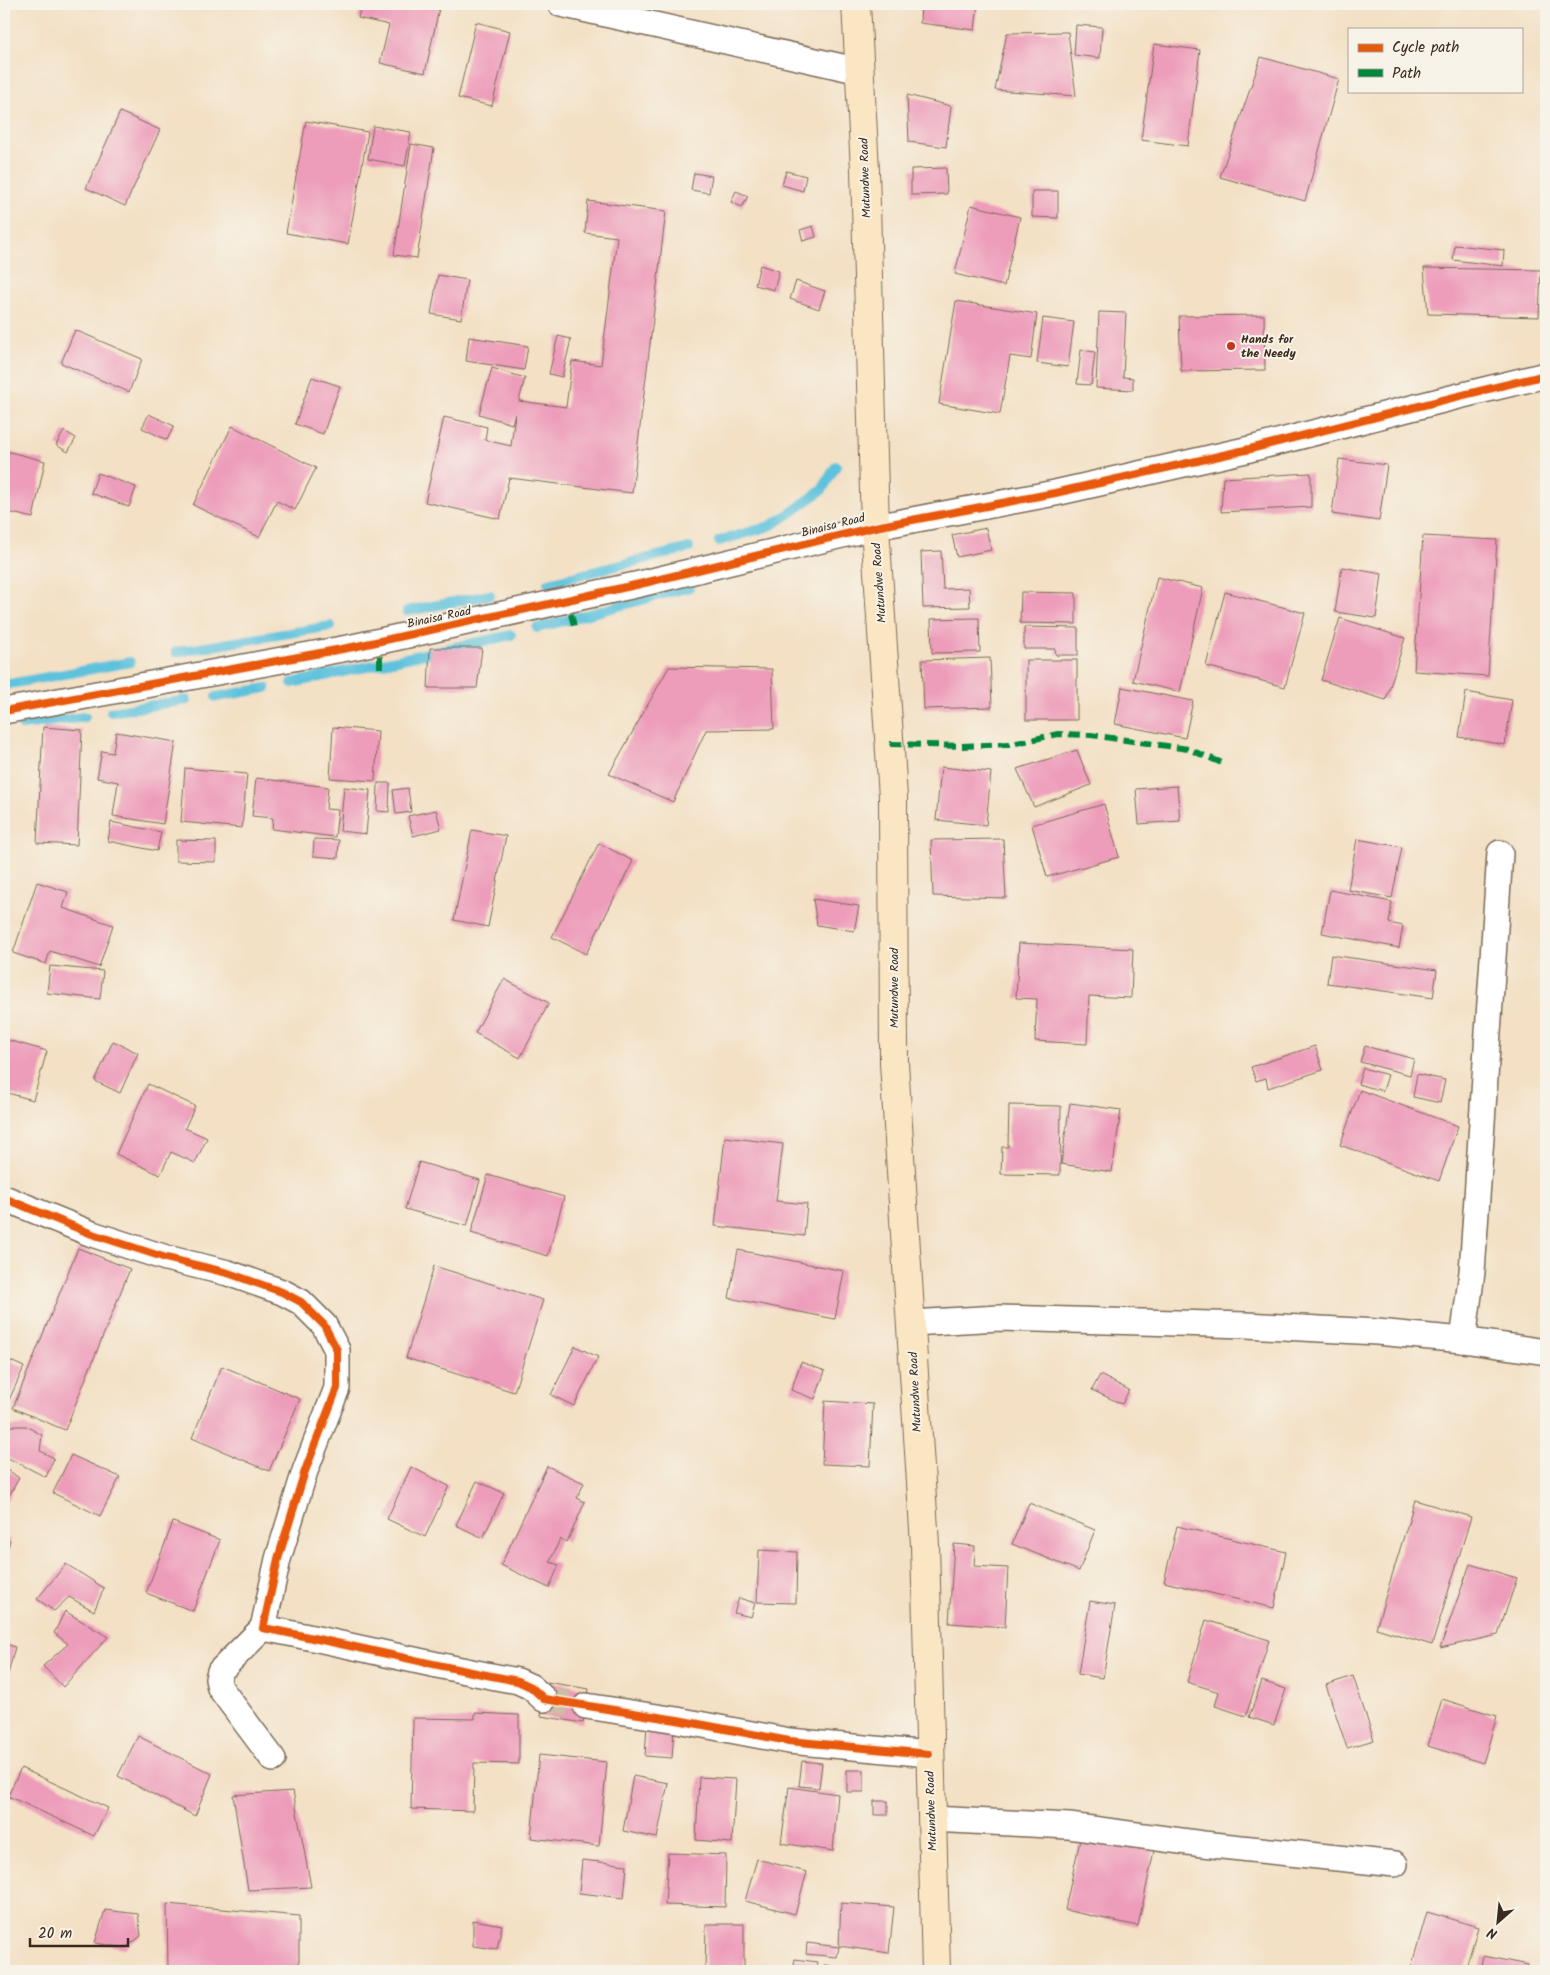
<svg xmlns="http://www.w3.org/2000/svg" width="1550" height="1975" viewBox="0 0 1550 1975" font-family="Kalam,sans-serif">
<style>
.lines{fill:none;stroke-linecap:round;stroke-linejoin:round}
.stream{stroke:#5fc2dd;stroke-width:10}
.building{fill:#ed9cba}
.street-tunnel{stroke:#cebca4;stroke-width:25;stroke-dasharray:25 12;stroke-linecap:butt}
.street-casing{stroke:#7b6a58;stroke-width:28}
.secondary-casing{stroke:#7b6a58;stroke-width:30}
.street{stroke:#fff;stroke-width:25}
.secondary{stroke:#fbe6c4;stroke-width:28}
.quiet{stroke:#00873e;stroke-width:6;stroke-dasharray:12 6;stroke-linecap:butt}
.cycleway-casing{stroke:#f7f3e8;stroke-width:11}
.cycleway{stroke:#e8590c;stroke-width:8}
.poi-dot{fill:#c8321e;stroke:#f7f3e8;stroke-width:2}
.labels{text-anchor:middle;stroke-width:4;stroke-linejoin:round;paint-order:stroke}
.street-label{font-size:12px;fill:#3b2a1e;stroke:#f7f3e8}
.poi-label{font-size:12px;font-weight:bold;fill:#3b2a1e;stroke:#f7f3e8;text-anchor:start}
</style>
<rect width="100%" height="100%" fill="#f7f3e8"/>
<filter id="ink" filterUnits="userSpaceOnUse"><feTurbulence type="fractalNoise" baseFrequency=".02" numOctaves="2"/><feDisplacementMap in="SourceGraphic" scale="10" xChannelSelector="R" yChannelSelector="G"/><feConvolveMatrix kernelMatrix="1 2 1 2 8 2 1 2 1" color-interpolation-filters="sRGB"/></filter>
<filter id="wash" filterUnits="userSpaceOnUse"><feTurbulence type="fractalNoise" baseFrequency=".0096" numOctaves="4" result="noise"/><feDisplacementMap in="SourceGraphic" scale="20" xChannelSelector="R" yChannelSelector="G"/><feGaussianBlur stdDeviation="1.12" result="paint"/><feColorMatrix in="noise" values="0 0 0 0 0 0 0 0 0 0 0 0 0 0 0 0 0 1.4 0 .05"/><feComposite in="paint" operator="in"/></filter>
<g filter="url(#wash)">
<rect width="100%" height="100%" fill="#f3e0c5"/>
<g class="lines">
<g class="stream">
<path d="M719,541L770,526L792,512L822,490L836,466"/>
<path d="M548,583L689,548"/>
<path d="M407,611L490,595"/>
<path d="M537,628L690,587"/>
<path d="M176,652L331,626"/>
<path d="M292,683L511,635"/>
<path d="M4,685L130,662"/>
<path d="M216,697L266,688"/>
<path d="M111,712L187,700"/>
<path d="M22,725L85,717"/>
</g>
</g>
<g id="blocks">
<g class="building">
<path d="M361,4H440L425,73L380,63L389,25L358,18Z"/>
<path d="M921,4H978L975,30L920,23Z"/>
<path d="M476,22L510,31L492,106L458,98Z"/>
<path d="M1076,25L1102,27L1100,58L1074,55Z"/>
<path d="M1068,32L1076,96L995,90L1007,33Z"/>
<path d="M1154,44L1200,50L1188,146L1141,140Z"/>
<path d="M1261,57L1339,79L1305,201L1220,177Z"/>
<path d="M907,95L951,106L946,147L909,142Z"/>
<path d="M120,112L160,130L125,206L86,188Z"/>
<path d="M306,121L368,132L348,244L286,233Z"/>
<path d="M373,126L411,132L405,166L368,159Z"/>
<path d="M411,144L434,148L417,258L394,255Z"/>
<path d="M946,168L947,194L911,195V169Z"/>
<path d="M786,171L806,176L803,191L782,185Z"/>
<path d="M694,173L712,176L709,193L691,190Z"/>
<path d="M736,191L748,196L742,207L731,202Z"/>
<path d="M1032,191H1058V218L1032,217Z"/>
<path d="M588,201L666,211L632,493L509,478L500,519L425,502L444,417L487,427L485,440L511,446L515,414L512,424L479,414L492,368L525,378L519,401L566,407L572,361L601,365L617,237L585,233Z"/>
<path d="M971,205L1020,217L1004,286L955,274Z"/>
<path d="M813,226L816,237L803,241L800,230Z"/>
<path d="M1455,245L1504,250L1503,266L1453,260Z"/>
<path d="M760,265L779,271L774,290L755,285Z"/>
<path d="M1424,268L1541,270L1539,317L1428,314Z"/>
<path d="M438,275L467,280L461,319L431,314Z"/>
<path d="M796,281L825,291L819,309L790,299Z"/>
<path d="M956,301L1037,314L1031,359L1010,356L1000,414L939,404Z"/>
<path d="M1099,312L1126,313L1123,377L1133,378V390L1096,388Z"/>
<path d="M1264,315L1265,370L1181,371L1179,316Z"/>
<path d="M1043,318L1074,322L1068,367L1037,363Z"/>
<path d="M75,330L142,359L129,392L61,363Z"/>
<path d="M558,336L571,339L562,377L549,374Z"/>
<path d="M469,337L528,346L524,370L466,361Z"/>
<path d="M1081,350L1095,352L1091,385L1077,384Z"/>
<path d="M312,377L340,386L323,434L295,424Z"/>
<path d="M149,414L174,426L167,440L142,428Z"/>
<path d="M232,426L316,468L295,510L277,501L259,537L193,505Z"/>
<path d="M64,431L76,438L68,452L56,445Z"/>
<path d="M6,451L45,461L33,518L4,511V461Z"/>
<path d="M1339,459L1387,465L1379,521L1332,514Z"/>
<path d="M98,473L136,487L129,507L91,493Z"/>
<path d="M1311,473V507L1221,512L1223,478Z"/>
<path d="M986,528L991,550L957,557L952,535Z"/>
<path d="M1423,536L1497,540L1488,676L1414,671Z"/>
<path d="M941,551L943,589L969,588L970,607L923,608L921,552Z"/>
<path d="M1342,567L1382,574L1376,618L1335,612Z"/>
<path d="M1157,577L1203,588L1180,692L1133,681Z"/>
<path d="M1021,592L1076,593V624L1020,623Z"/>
<path d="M1225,592L1305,613L1285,687L1206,666Z"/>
<path d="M979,618L980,652L932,653L931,619Z"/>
<path d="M1340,618L1405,638L1386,700L1321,680Z"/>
<path d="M1024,627L1078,628V655H1056L1055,649H1024Z"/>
<path d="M430,648H482L477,688H428Z"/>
<path d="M990,658L992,707L924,709L922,660Z"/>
<rect x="1026" y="660" width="51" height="60"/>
<path d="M669,667L772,669L774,729L706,730L673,802L609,774Z"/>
<path d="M1122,687L1193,701L1185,738L1115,724Z"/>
<path d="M1466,692L1512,700L1505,745L1459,737Z"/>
<path d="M43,727L82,730L77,845L37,843Z"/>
<path d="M333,727L378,731L375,781L330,778Z"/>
<path d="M116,732L176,742L163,824L113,816L118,782L97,778L102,751L113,753Z"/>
<path d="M1077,750L1091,785L1034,807L1017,769Z"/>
<path d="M941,767L991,772L986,825L936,820Z"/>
<path d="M185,768L247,774L242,828L181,822Z"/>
<path d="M256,778L328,787L326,809L338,810L335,837L272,829L273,818L252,816Z"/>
<path d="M378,783H390L389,812L377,811Z"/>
<path d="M1177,786L1180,821L1139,824L1136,789Z"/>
<path d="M344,787L370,790L366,834L340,831Z"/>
<path d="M408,788L411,812L396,814L393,790Z"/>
<path d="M1104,804L1119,857L1047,877L1032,825Z"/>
<path d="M436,810L441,829L413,836L408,816Z"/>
<path d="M111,822L161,832L157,851L108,841Z"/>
<path d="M472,830L506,836L488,927L454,920Z"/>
<path d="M314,839L339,840L338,858L313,856Z"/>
<path d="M1003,839L1006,898L933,896L931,840Z"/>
<path d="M1357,839L1402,847L1392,898L1348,890Z"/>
<path d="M176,840L216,841V862L176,861Z"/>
<path d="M599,843L633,861L586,954L552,937Z"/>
<path d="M37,882L68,892L63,908L113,925L99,967L50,951L46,964L13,953Z"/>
<path d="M1330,890L1392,902L1389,923L1403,926L1399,948L1322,933Z"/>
<path d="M813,899L859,906L854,931L817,925Z"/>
<path d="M1019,943L1133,949L1131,998L1089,996L1087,1044L1035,1041L1037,999L1016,998Z"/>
<path d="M1331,955L1437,970L1433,998L1327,983Z"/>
<path d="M50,966L103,971L100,999L47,993Z"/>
<path d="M504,979L549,1003L520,1058L475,1033Z"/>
<path d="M4,1039L47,1051L33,1100L4,1092Z"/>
<path d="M113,1041L138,1053L120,1093L95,1081Z"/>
<path d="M1315,1046L1323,1070L1268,1088L1266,1078L1256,1081L1251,1067Z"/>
<path d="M1365,1046L1414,1059L1410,1075L1360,1062Z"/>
<path d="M1363,1068L1388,1075L1383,1091L1358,1084Z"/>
<path d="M1417,1074L1445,1080L1440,1103L1413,1097Z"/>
<path d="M148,1084L195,1106L185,1128L207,1138L195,1163L171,1152L160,1175L116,1154Z"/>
<path d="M1360,1090L1458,1126L1439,1181L1340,1145Z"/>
<path d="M1070,1103L1121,1110L1112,1172L1061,1164Z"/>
<path d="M1009,1105L1061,1106L1060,1175L1001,1174L1002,1147H1008Z"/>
<path d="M725,1137L783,1144L776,1201L807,1204L804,1236L715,1226Z"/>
<path d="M419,1162L480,1180L467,1226L405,1209Z"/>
<path d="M488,1175L564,1197L548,1256L471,1233Z"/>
<path d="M78,1248L130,1269L65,1430L13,1408Z"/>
<path d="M738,1250L844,1271L835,1319L729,1298Z"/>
<path d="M434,1266L543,1300L514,1392L406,1358Z"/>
<path d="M575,1346L598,1357L574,1406L551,1395Z"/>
<path d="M4,1358L24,1367L4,1411Z"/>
<path d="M801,1362L825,1371L815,1399L791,1390Z"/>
<path d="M222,1366L300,1399L269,1471L192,1438Z"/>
<path d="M1100,1375L1129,1390L1122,1404L1092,1390Z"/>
<path d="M825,1401L873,1404L870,1466L822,1464Z"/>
<path d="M9,1426H26L42,1435L40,1451L54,1458L46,1477L4,1456V1435Z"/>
<path d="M71,1455L120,1477L100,1516L53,1493Z"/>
<path d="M547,1466L584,1483L577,1498L585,1502L567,1542L560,1539L550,1562L559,1565L549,1588L501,1565Z"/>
<path d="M4,1467L19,1478L4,1505Z"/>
<path d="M411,1467L449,1486L425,1537L387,1519Z"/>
<path d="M477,1481L504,1493L483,1538L456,1525Z"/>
<path d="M1415,1500L1471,1517L1432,1645L1376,1628Z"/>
<path d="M1029,1503L1095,1530L1079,1571L1012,1544Z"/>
<path d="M173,1522L220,1540L193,1611L146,1593Z"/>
<path d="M1177,1526L1286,1552L1274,1608L1164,1582Z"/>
<path d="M4,1535L10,1540L8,1548H4Z"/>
<path d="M954,1544L975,1546L974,1566L1008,1568L1005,1627L949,1623Z"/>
<path d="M759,1550L797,1552L796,1603L757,1602Z"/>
<path d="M66,1564L104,1588L94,1611L69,1597L54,1611L37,1599Z"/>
<path d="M1470,1564L1517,1578L1498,1635L1440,1648Z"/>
<path d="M739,1598L755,1603L751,1617L734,1613Z"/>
<path d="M1090,1601L1115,1605L1103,1678L1078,1674Z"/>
<path d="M65,1611L108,1637L63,1687L43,1666L68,1644L54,1633Z"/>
<path d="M1206,1620L1269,1640L1246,1716L1215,1706L1219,1692L1187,1682Z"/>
<path d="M4,1643L15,1647L4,1689Z"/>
<path d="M1353,1676L1374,1740L1347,1748L1326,1685Z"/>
<path d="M1262,1681L1286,1689L1274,1725L1249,1717Z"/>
<path d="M547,1682L589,1689L583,1723L541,1716Z"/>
<path d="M1442,1699L1497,1716L1483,1763L1428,1746Z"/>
<path d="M475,1713L519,1715V1764L474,1763L473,1811L411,1809L413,1718L475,1719Z"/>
<path d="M647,1726L674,1728L672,1758L645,1756Z"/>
<path d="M138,1736L212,1774L195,1816L118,1776Z"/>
<path d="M539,1755L607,1762L599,1846L531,1838Z"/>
<path d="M802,1761L822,1763L819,1788L799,1786Z"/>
<path d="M21,1768L108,1808L94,1836L8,1796Z"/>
<rect x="847" y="1770" width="17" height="22"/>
<path d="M633,1776L668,1783L657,1838L623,1831Z"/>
<path d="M699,1777L736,1779L732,1843L696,1840Z"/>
<path d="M789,1787L838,1794L833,1851L781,1843Z"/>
<path d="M293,1791L311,1887L248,1890L233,1795Z"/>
<rect x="874" y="1801" width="14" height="14"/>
<path d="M1082,1830L1155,1846L1138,1926L1065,1910Z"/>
<path d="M668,1853L726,1855L725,1907L665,1905Z"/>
<path d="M757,1859L807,1872L795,1914L745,1901Z"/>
<path d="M582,1860L627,1865L624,1898L579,1893Z"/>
<path d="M841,1903L894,1907L889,1953L839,1946Z"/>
<path d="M167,1904L299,1916V1971H168Z"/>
<path d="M105,1910L138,1914L141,1936L125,1948L95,1943Z"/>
<path d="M1427,1912L1478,1927L1465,1971H1410Z"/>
<path d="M473,1920L502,1925L497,1949L473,1946Z"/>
<path d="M706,1924H744V1971H705Z"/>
<path d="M807,1943L839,1947L837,1957L806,1954Z"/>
<path d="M1483,1956L1528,1965L1527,1971H1480Z"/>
<path d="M795,1959L817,1962L816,1971H793Z"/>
<path d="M824,1965L845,1968V1971H823Z"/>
</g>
</g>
</g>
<g filter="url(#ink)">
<use href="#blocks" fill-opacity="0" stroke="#7b6a58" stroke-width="1"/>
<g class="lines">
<path class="street-tunnel" d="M544,1699L586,1706"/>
<g class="street-casing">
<g id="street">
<path d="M561,4L860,71"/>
<path d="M4,711L353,647L640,584L875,527L1055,493L1250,449L1455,397L1546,375"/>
<path d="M4,1198L92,1234L166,1258L228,1273L282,1292L301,1302L324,1325L337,1350V1388L305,1471L278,1559L263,1628C348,1644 433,1666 518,1681L531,1687L544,1699"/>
<path d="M911,1323L999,1318L1246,1325L1377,1332L1463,1340L1546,1352"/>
<path d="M1463,1340L1472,1272L1500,853"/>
<path d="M263,1628L220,1671L218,1679L220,1688L273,1759"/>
<path d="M586,1706L677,1720L789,1741L929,1754"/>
<path d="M932,1819L1069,1826L1203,1844L1395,1864"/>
</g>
</g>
<g class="secondary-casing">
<path id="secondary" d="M856,4L865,170L875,527L893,797L894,1063L925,1545L936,1971"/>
</g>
<use href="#street" class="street"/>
<use href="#secondary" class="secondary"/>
<g class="quiet">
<path d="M571,614L574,626"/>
<path d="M380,656V669"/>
<path d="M890,744L962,746L1012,744L1058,734L1091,735L1188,749L1222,763"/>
</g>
<g class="cycleway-casing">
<g id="cycleway">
<path d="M4,711L353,647L640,584L875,527L1055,493L1250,449L1455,397L1546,375"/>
<path d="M4,1198L92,1234L166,1258L228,1273L282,1292L301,1302L324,1325L337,1350V1388L305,1471L278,1559L263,1628C348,1644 433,1666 518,1681L531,1687L544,1699L677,1720L789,1741L929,1754"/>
</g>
</g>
<use href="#cycleway" class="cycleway"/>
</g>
</g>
<circle class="poi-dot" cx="1231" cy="346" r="5"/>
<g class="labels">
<g class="street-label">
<text transform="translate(865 178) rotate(-92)" y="4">Mutundwe Road</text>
<text transform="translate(833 525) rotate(-14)" y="4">Binaisa Road</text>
<text transform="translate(879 583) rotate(-94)" y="4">Mutundwe Road</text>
<text transform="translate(439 617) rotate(-12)" y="4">Binaisa Road</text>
<text transform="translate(894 988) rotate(-90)" y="4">Mutundwe Road</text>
<text transform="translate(915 1392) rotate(-93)" y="4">Mutundwe Road</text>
<text transform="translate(931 1811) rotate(-92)" y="4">Mutundwe Road</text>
</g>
<g class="poi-label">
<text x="1241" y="343">Hands for<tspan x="1241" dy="14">the Needy</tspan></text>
</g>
</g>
<rect width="1550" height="1975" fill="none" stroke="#f7f3e8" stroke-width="20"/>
<rect x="1348" y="28" width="175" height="65" fill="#f7f3e8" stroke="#aca397"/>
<rect x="1358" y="44" width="25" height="8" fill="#e8590c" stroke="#aca397"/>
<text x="1392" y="52" font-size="15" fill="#3b2a1e">Cycle path</text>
<rect x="1358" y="69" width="25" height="8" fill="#00873e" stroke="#aca397"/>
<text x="1392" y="78" font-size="15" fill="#3b2a1e">Path</text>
<g transform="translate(1498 1922) rotate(207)" stroke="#f7f3e8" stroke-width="4" paint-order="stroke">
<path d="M0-4L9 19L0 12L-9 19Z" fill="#3b2a1e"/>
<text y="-8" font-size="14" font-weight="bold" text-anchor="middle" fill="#3b2a1e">N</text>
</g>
<path d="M30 1938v8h98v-8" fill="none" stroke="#3b2a1e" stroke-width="2.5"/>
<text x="38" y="1938" font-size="15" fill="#3b2a1e" stroke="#f7f3e8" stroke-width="4" paint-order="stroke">20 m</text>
</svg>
